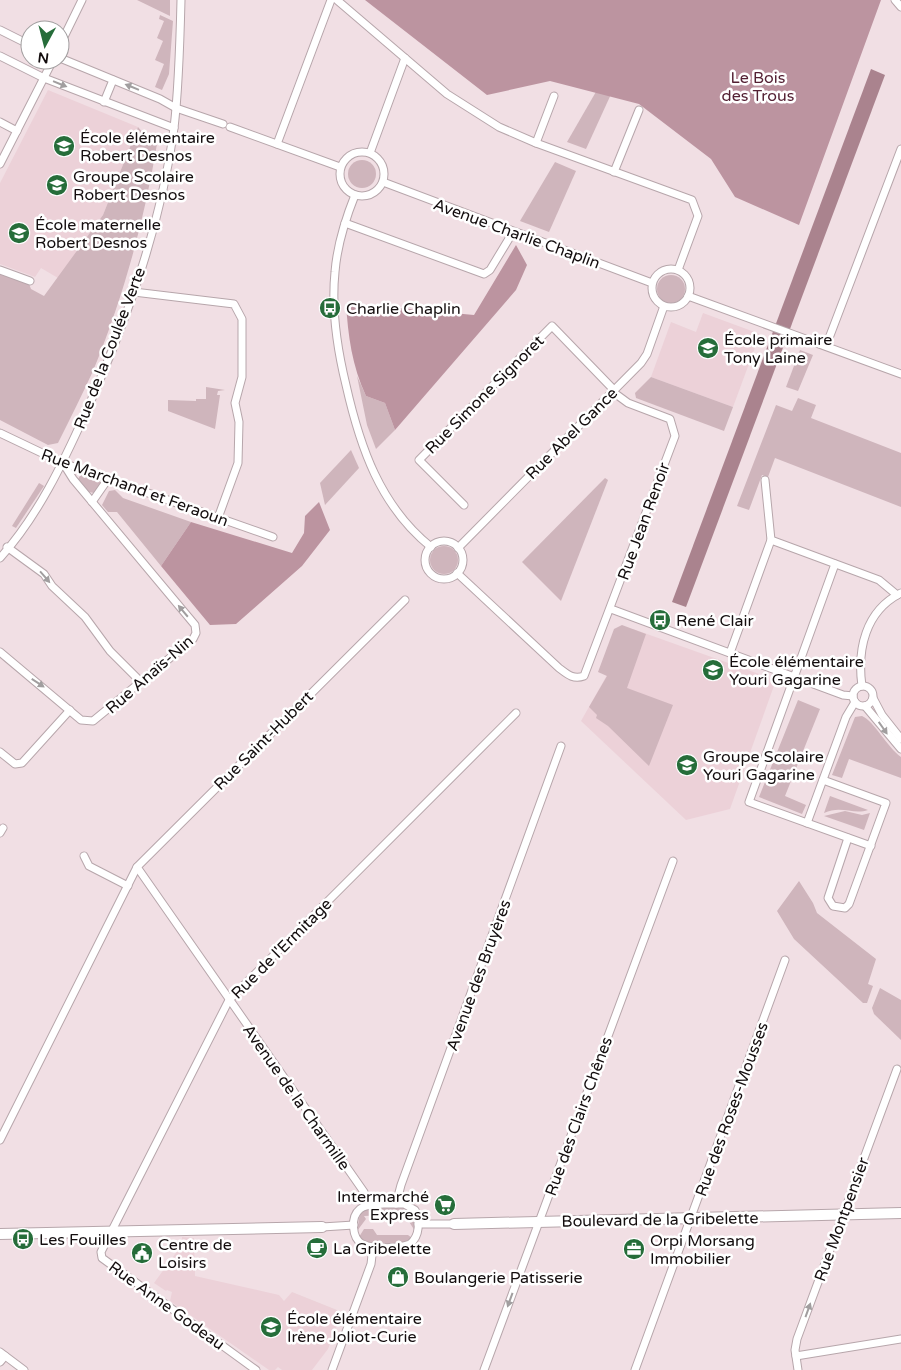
<svg xmlns="http://www.w3.org/2000/svg" width="901" height="1370" viewBox="0 0 901 1370" font-family="'Varela Round',sans-serif">
<style>
.built{fill:#ecd1d8}
.green{fill:#cfb5bc}
.forest{fill:#bc94a0}
.water{fill:#aa838e}
.lines{fill:none;stroke-linecap:round;stroke-linejoin:round}
.minor-casing{stroke:#b7a6ab;stroke-width:9}
.secondary-casing{stroke:#b7a6ab;stroke-width:12}
.minor{stroke:#fff;stroke-width:7}
.secondary{stroke:#fff;stroke-width:10}
.oneway{fill:#a19e9f}
.labels{text-anchor:middle;stroke-width:5;stroke-linejoin:round;paint-order:stroke}
.park-label{font-size:16px;fill:#542134;stroke:#fff}
.poi-label{font-size:16px;fill:#130d0e;stroke:#fff;text-anchor:start}
.street-label{font-size:16px;fill:#130d0e;stroke:#fff}
</style>
<rect width="100%" height="100%" fill="#f1dfe4"/>
<g class="built">
<path d="M48,90L138,127L103,215L58,278L41,268L35,277L0,264V183Z"/>
<path d="M703,313L760,334L733,407L651,377L671,322L696,332Z"/>
<path d="M633,629L776,680L730,809L686,820L581,721Z"/>
<path d="M182,1237L194,1238L195,1276L279,1295L284,1301L292,1292L342,1312L328,1349L312,1370H282L278,1367L275,1370H269L170,1301L172,1292L167,1290L166,1291L154,1283L178,1250V1240H182Z"/>
</g>
<g class="green">
<path d="M137,0H170V16Z"/>
<path d="M160,15L173,21L169,74L162,90L155,87L164,64L155,60L163,41L157,38L164,21L159,19Z"/>
<path d="M597,90L612,92L586,149L567,142Z"/>
<path d="M138,127L149,140L157,144C144,222 123,298 93,371C82,395 70,419 58,443L48,445L0,420V272L29,284L31,289L44,296L103,215Z"/>
<circle cx="362" cy="174" r="14"/>
<path d="M555,162L576,171L549,232L520,221Z"/>
<circle cx="671" cy="289" r="14"/>
<path d="M800,350L813,355L798,391L786,387Z"/>
<path d="M357,376L366,396L385,403L395,430L376,449L367,425Z"/>
<path d="M651,377L733,407L724,431L636,398L635,393Z"/>
<path d="M206,387L225,390L218,391L217,395H220L215,429L168,411V400L196,401V399H206Z"/>
<path d="M798,398L816,405L811,418L901,453V507L775,458L768,477L762,475L749,510L737,506L776,405L792,411Z"/>
<path d="M351,450L359,468L325,505L320,483Z"/>
<path d="M82,473L100,481L101,486L94,493L89,492L78,479Z"/>
<path d="M605,478L608,480L561,601L522,562Z"/>
<path d="M39,483L44,486L16,528L12,526Z"/>
<path d="M115,490L123,498L191,522L161,566L117,512H108L102,505L109,491Z"/>
<circle cx="444" cy="560" r="14"/>
<path d="M622,625L646,634L627,688L673,705L649,766L608,726L596,718L597,715L589,707L607,676L598,672L614,629Z"/>
<path d="M798,700L820,709L785,796L806,805L802,814L759,797Z"/>
<path d="M862,716C874,721 887,747 901,757V778L849,759L842,778L832,775L855,717Z"/>
<path d="M830,796L868,810C853,815 841,805 824,813Z"/>
<path d="M845,811L862,815L870,813L864,830L824,816Z"/>
<path d="M799,881L813,903L817,913L876,959L868,984L873,986L867,1003H863L794,939L777,911Z"/>
<path d="M880,988L901,1000V1040L874,1014L872,1008Z"/>
<path d="M379,1207C402,1207 415,1202 415,1231L404,1214L364,1216L366,1219L357,1231L360,1213L365,1209Z"/>
<path d="M364,1229H373L377,1235H408L412,1238C401,1246 369,1247 359,1237Z"/>
</g>
<g class="forest">
<path d="M365,0H881L799,225L735,197L711,159L639,104L550,81L487,95Z"/>
<path d="M516,245L527,265L516,290L395,430L385,403L366,396C352,366 348,336 346,303L474,315Z"/>
<path d="M319,502L330,530L302,566L236,624L210,625L161,566L191,522L292,553L304,533L305,516Z"/>
</g>
<path class="water" d="M871,69L885,75L686,607L672,602Z"/>
<g class="lines">
<g class="minor-casing">
<g id="minor">
<path d="M337,0L447,94L499,127L536,143L692,200L698,216L678,270"/>
<path d="M895,0L901,7"/>
<path d="M0,30L30,45"/>
<path d="M60,45L82,0"/>
<path d="M0,56L44,78L174,128"/>
<path d="M60,58L160,99L176,108L223,124"/>
<path d="M104,102L113,80"/>
<path d="M0,122L17,131"/>
<path d="M230,127L340,167"/>
<path d="M536,143L554,96"/>
<path d="M277,144L331,0"/>
<circle cx="362" cy="174" r="22"/>
<path d="M370,153L405,58"/>
<path d="M0,164L53,60"/>
<path d="M614,172L639,110"/>
<path d="M383,182L652,283"/>
<path d="M355,195C345,220 337,246 335,272C331,311 337,348 346,385C360,447 380,506 431,547"/>
<path d="M345,223L484,274L490,270L513,232"/>
<circle cx="671" cy="288" r="19"/>
<path d="M0,270L30,281"/>
<path d="M134,292L234,304L242,319V377L235,403L239,422L238,463L218,518"/>
<path d="M688,296L901,374"/>
<path d="M826,346L901,149"/>
<path d="M0,433L63,463L273,537"/>
<path d="M92,502L108,479"/>
<path d="M464,505L419,460L552,326L614,390"/>
<path d="M771,540L879,580L897,595"/>
<circle cx="444" cy="560" r="19"/>
<path d="M7,547L44,574L52,586L85,617L110,651L141,682"/>
<path d="M458,548L641,363L647,354L664,306"/>
<path d="M0,558C38,516 63,463 86,412C126,322 161,226 174,128C179,86 180,43 181,0"/>
<path d="M835,564L749,802L871,846"/>
<path d="M457,573L559,668C567,674 573,680 584,676L675,436L670,419L628,403L613,392"/>
<path d="M611,609L843,695L853,696"/>
<path d="M0,652L81,720L93,721L193,639L196,633L195,625L73,479L63,463"/>
<path d="M730,653L771,540L765,480"/>
<circle cx="863" cy="696" r="10"/>
<path d="M862,686C857,650 865,611 901,593"/>
<path d="M873,698L882,715L901,739"/>
<path d="M865,706L901,749"/>
<path d="M0,752L15,764L22,763L70,710"/>
<path d="M823,780L886,803L849,904L845,908L833,906L828,898L848,838"/>
<path d="M807,823L846,717L855,702"/>
<path d="M0,833L3,828"/>
<path d="M84,856L89,866L128,886"/>
<path d="M137,867L364,1192L368,1205"/>
<path d="M0,1140L137,867L405,600"/>
<path d="M383,1204H404L415,1210C420,1221 420,1236 410,1244C398,1248 374,1250 362,1244C352,1238 350,1217 360,1209C366,1204 375,1205 383,1204Z"/>
<path d="M396,1204L401,1185L561,746"/>
<path d="M418,1224H454"/>
<path d="M322,1227L354,1225"/>
<path d="M0,1352L24,1370"/>
<path d="M796,1356L901,1339"/>
<path d="M0,1362L5,1356"/>
<path d="M256,1370L102,1258L101,1252L229,1000L516,713"/>
<path d="M332,1370L371,1264L373,1247"/>
<path d="M484,1370L673,861"/>
<path d="M635,1370L785,960"/>
<path d="M798,1370L795,1350L797,1339L897,1069"/>
</g>
</g>
<g class="secondary-casing">
<g id="secondary">
<path d="M454,1224L901,1213"/>
<path d="M0,1234L322,1227"/>
</g>
</g>
<use href="#minor" class="minor"/>
<use href="#secondary" class="secondary"/>
</g>
<defs><path id="oneway-solid" d="M-6-.8H1V-3.2L6.5 0L1 3.2V.8H-6Z" transform="scale(1.25)"/></defs>
<g class="oneway">
<use href="#oneway-solid" transform="translate(60 84) rotate(22)"/>
<use href="#oneway-solid" transform="translate(132 87) rotate(-158)"/>
<use href="#oneway-solid" transform="translate(45 577) rotate(49)"/>
<use href="#oneway-solid" transform="translate(183 611) rotate(-130)"/>
<use href="#oneway-solid" transform="translate(38 683) rotate(33)"/>
<use href="#oneway-solid" transform="translate(883 728) rotate(55)"/>
<use href="#oneway-solid" transform="translate(510 1300) rotate(110)"/>
<use href="#oneway-solid" transform="translate(808 1310) rotate(-70)"/>
</g>
<defs>
<g id="school-disc" transform="scale(1.125)"><circle r="9.5" fill="#266d3a" stroke="#fff"/><path d="M0-5L7-2L0 1L-7-2ZM-4 1L0 2.5L4 1V4Q0 6-4 4Z" fill="#fff"/></g>
<g id="bus-disc" transform="scale(1.125)"><circle r="9.5" fill="#266d3a" stroke="#fff"/><path d="M-5-6H5V4H4V6H2V4H-2V6H-4V4H-5ZM-3.5-4V0h7V-4ZM-3.5 1.2v1.5H-2V1.2ZM2 1.2v1.5H3.5V1.2Z" fill="#fff"/></g>
<g id="supermarket-disc" transform="scale(1.125)"><circle r="9.5" fill="#266d3a" stroke="#fff"/><path d="M-6-5.5h2.5l.6 2H6L4.5 2H-2.5L-4.4-4H-6ZM-1.5 3.2a1.3 1.3 0 1 0 .1 0ZM3 3.2a1.3 1.3 0 1 0 .1 0Z" fill="#fff"/></g>
<g id="cafe-disc" transform="scale(1.125)"><circle r="9.5" fill="#266d3a" stroke="#fff"/><path d="M-5.5-4.5H6V0H3Q3 3.5 0 3.5H-2.5Q-5.5 3.5-5.5 0ZM3-3.2v2h1.7v-2ZM-6 4.5H4V6H-6Z" fill="#fff"/></g>
<g id="office-disc" transform="scale(1.125)"><circle r="9.5" fill="#266d3a" stroke="#fff"/><path d="M-6-3h4V-5.5h4V-3h4V5H-6ZM-1-4.5V-3h2v-1.5ZM-6 0V1H6V0Z" fill="#fff"/></g>
<g id="civic-disc" transform="scale(1.125)"><circle r="9.5" fill="#266d3a" stroke="#fff"/><path d="M-.6-6.5H3V-4.5H.6V-3L4-1V1h2V6H-6V1h2V-1L-.6-3ZM-1.2 2.5V6h2.4V2.5Z" fill="#fff"/></g>
<g id="shop-disc" transform="scale(1.125)"><circle r="9.5" fill="#266d3a" stroke="#fff"/><path d="M-5-2.5h2.3a2.7 3.5 0 0 1 5.4 0H5L5.5 6h-11ZM-1.5-2.5h3a1.5 2.3 0 0 0-3 0Z" fill="#fff"/></g>
</defs>
<g fill-rule="evenodd">
<use href="#school-disc" x="64" y="146"/>
<use href="#school-disc" x="57" y="185"/>
<use href="#school-disc" x="19" y="233"/>
<use href="#bus-disc" x="330" y="308"/>
<use href="#school-disc" x="708" y="348"/>
<use href="#bus-disc" x="660" y="620"/>
<use href="#school-disc" x="713" y="670"/>
<use href="#school-disc" x="687" y="765"/>
<use href="#supermarket-disc" x="445" y="1205"/>
<use href="#bus-disc" x="23" y="1239"/>
<use href="#cafe-disc" x="317" y="1248"/>
<use href="#office-disc" x="634" y="1249"/>
<use href="#civic-disc" x="142" y="1253"/>
<use href="#shop-disc" x="398" y="1277"/>
<use href="#school-disc" x="271" y="1327"/>
</g>
<g class="labels">
<g class="park-label">
<text x="758" y="83">Le Bois<tspan x="758" dy="18">des Trous</tspan></text>
</g>
<g class="poi-label">
<text x="80" y="143">École élémentaire<tspan x="80" dy="18">Robert Desnos</tspan></text>
<text x="73" y="182">Groupe Scolaire<tspan x="73" dy="18">Robert Desnos</tspan></text>
<text x="35" y="230">École maternelle<tspan x="35" dy="18">Robert Desnos</tspan></text>
<text x="346" y="314">Charlie Chaplin</text>
<text x="724" y="345">École primaire<tspan x="724" dy="18">Tony Laine</tspan></text>
<text x="676" y="626">René Clair</text>
<text x="729" y="667">École élémentaire<tspan x="729" dy="18">Youri Gagarine</tspan></text>
<text x="703" y="762">Groupe Scolaire<tspan x="703" dy="18">Youri Gagarine</tspan></text>
<text x="429" y="1202" text-anchor="end">Intermarché<tspan x="429" dy="18">Express</tspan></text>
<text x="39" y="1245">Les Fouilles</text>
<text x="650" y="1246">Orpi Morsang<tspan x="650" dy="18">Immobilier</tspan></text>
<text x="158" y="1250">Centre de<tspan x="158" dy="18">Loisirs</tspan></text>
<text x="333" y="1254">La Gribelette</text>
<text x="414" y="1283">Boulangerie Patisserie</text>
<text x="287" y="1324">École élémentaire<tspan x="287" dy="18">Irène Joliot-Curie</tspan></text>
</g>
<g class="street-label">
<text transform="translate(517 233) rotate(20)" y="6">Avenue Charlie Chaplin</text>
<text transform="translate(109 348) rotate(-69)" y="6">Rue de la Coulée Verte</text>
<text transform="translate(484 394) rotate(-45)" y="6">Rue Simone Signoret</text>
<text transform="translate(571 433) rotate(-45)" y="6">Rue Abel Gance</text>
<text transform="translate(135 487) rotate(20)" y="6">Rue Marchand et Feraoun</text>
<text transform="translate(643 521) rotate(-70)" y="6">Rue Jean Renoir</text>
<text transform="translate(149 674) rotate(-41)" y="6">Rue Anaïs-Nin</text>
<text transform="translate(263 740) rotate(-45)" y="6">Rue Saint-Hubert</text>
<text transform="translate(281 948) rotate(-45)" y="6">Rue de l'Ermitage</text>
<text transform="translate(478 975) rotate(-70)" y="6">Avenue des Bruyères</text>
<text transform="translate(297 1097) rotate(55)" y="6">Avenue de la Charmille</text>
<text transform="translate(731 1109) rotate(-70)" y="6">Rue des Roses-Mousses</text>
<text transform="translate(578 1116) rotate(-70)" y="6">Rue des Clairs Chênes</text>
<text transform="translate(660 1219) rotate(-1)" y="6">Boulevard de la Gribelette</text>
<text transform="translate(841 1219) rotate(-70)" y="6">Rue Montpensier</text>
<text transform="translate(167 1305) rotate(36)" y="6">Rue Anne Godeau</text>
</g>
</g>
<g transform="translate(45 45) rotate(187)"><circle r="24" fill="#ffffff" stroke="#a19e9f"/>
<path d="M0-4L9 19L0 12L-9 19Z" fill="#266d3a"/>
<text y="-8" font-size="14" font-weight="bold" text-anchor="middle" fill="#130d0e">N</text>
</g>
</svg>
